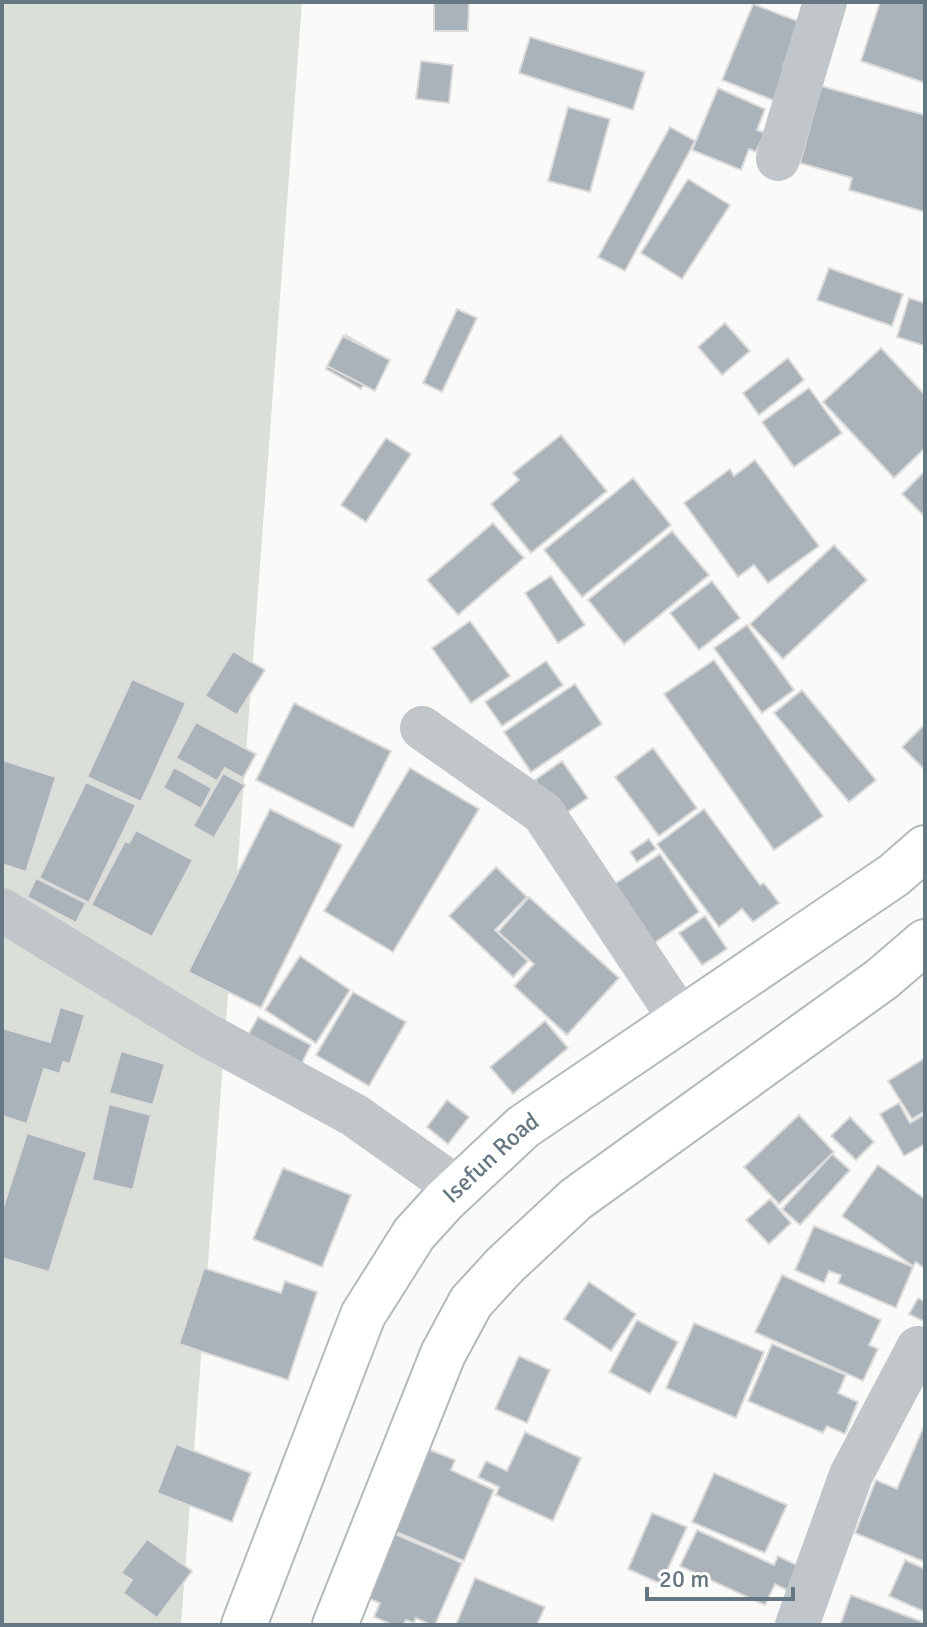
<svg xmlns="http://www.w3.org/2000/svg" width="927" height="1627" viewBox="0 0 927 1627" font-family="Signika,sans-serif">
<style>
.green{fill:#dadfd7}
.building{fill:#aab3b9;stroke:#dcdbda;stroke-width:2}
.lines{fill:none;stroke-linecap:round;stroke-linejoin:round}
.secondary-casing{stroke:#b3babe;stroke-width:48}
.street{stroke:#c1c6ca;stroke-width:44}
.secondary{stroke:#fff;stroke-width:44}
.labels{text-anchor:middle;stroke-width:8;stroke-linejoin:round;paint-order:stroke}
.street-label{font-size:24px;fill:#657782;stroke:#fff}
</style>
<rect width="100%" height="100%" fill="#fafaf8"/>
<path class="green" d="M2,2H302L181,1625H2Z"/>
<g class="building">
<path d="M434,2H469L468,31H434Z"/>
<path d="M880,2H925V83L861,61Z"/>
<path d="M753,4L800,22L783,67L788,68L775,101L722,80Z"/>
<path d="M530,37L645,72L633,110L519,73Z"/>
<path d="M421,61L453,65L449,103L416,99Z"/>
<path d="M821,86L925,115V212L849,190L852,178L800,163Z"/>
<path d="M718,88L765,109L757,130L765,133L756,152L749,149L741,170L692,150Z"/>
<path d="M568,107L610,119L590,192L548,181Z"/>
<path d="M670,127L695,141L625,271L598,257Z"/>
<path d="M688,179L730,205L682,279L641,253Z"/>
<path d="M829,268L903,294L892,326L817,300Z"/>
<path d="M909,298L925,303V346L897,337Z"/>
<path d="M457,309L477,318L442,392L423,383Z"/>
<path d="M725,323L750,351L722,375L698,347Z"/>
<path d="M346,335L381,356L361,389L326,369Z"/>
<path d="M343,336L390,360L375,391L327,366Z"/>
<path d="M881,348L925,395V448L894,478L823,402Z"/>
<path d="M788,358L804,380L759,415L743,393Z"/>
<path d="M809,388L842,433L794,467L762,422Z"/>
<path d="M561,435L607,491L531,553L491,504L519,480L513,473Z"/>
<path d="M386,438L411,454L366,522L341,505Z"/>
<path d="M755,460L819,546L768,583L754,565L738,577L684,503L730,469L734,476Z"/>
<path d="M925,471V517L902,494Z"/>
<path d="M633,478L671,525L582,597L544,550Z"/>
<path d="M493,523L524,558L458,615L427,580Z"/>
<path d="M672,531L709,575L624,644L588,600Z"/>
<path d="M834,545L867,580L783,659L750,624Z"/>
<path d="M551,576L585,625L558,643L525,593Z"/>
<path d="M712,581L740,618L699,650L670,613Z"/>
<path d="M470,621L510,676L471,703L432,648Z"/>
<path d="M747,625L794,690L762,713L714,648Z"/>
<path d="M233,651L265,670L237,715L205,696Z"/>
<path d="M714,660L823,816L774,850L664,694Z"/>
<path d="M546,661L563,685L502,726L485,702Z"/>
<path d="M132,679L186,703L141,802L87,777Z"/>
<path d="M575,684L602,724L531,772L504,732Z"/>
<path d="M802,690L876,780L849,802L774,713Z"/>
<path d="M294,703L391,751L353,828L256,780Z"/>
<path d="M196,722L256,754L243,778L225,768L217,781L176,758Z"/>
<path d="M925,724V770L902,747Z"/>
<path d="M653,748L697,808L659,836L615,777Z"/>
<path d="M2,760L56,777L26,872L2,864Z"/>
<path d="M562,761L588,798L560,817L535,780Z"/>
<path d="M174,767L212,788L201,809L163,788Z"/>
<path d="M410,768L479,809L393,952L324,911Z"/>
<path d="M223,773L245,785L214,838L193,826Z"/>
<path d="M86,782L136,805L89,903L39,878Z"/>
<path d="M270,809L342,845L261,1008L188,972Z"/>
<path d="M704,809L760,885L764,883L779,903L753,922L742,909L719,927L657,844Z"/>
<path d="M136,830L193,860L152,937L91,905L125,841L129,843Z"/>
<path d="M649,839L656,849L637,862L630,852Z"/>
<path d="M660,854L699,912L650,946L610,887Z"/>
<path d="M496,867L527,897L495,930L528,961L513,977L449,916Z"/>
<path d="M36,878L86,903L76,923L27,897Z"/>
<path d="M529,897L619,978L567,1035L514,986L534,964L498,932Z"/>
<path d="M705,916L727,949L702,965L679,933Z"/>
<path d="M300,956L350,990L316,1043L265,1010Z"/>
<path d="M353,992L406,1022L369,1086L316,1055Z"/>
<path d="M60,1007L85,1015L70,1064L63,1062L60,1074L44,1069L27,1124L2,1116V1028L50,1042Z"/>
<path d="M258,1017L311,1045L301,1065L247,1037Z"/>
<path d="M545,1021L568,1048L513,1094L490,1067Z"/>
<path d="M121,1051L165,1064L153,1105L109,1093Z"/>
<path d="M925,1058V1111L912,1119L888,1081Z"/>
<path d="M447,1100L469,1117L448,1144L427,1127Z"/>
<path d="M899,1103L910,1123L925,1114V1144L904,1156L880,1114Z"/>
<path d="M109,1104L151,1115L133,1190L92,1180Z"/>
<path d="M799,1115L834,1152L779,1204L744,1167Z"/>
<path d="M850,1117L874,1142L856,1160L831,1136Z"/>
<path d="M27,1133L87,1152L49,1272L2,1258V1211Z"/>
<path d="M832,1154L850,1170L800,1225L782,1209Z"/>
<path d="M878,1165L925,1199V1269L916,1262L913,1266L842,1216Z"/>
<path d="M283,1168L351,1195L322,1267L253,1239Z"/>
<path d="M770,1199L791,1223L769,1244L746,1220Z"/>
<path d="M814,1226L913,1267L896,1308L838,1283L841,1275L829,1271L824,1283L795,1270Z"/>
<path d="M204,1268L281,1293L285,1281L317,1292L288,1380L179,1344Z"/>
<path d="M782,1275L881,1320L869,1345L878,1349L863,1381L755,1332Z"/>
<path d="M589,1282L636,1314L611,1351L564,1319Z"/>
<path d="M918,1298L925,1302V1322L909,1314Z"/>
<path d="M637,1320L678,1342L650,1394L609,1372Z"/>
<path d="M694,1323L764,1352L736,1418L666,1388Z"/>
<path d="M772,1344L846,1375L838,1393L858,1402L845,1434L827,1426L823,1433L748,1401Z"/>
<path d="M519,1356L550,1370L527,1423L495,1409Z"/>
<path d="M923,1428L925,1429V1562L855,1533L876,1480L897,1489Z"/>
<path d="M525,1432L581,1458L553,1521L496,1495L499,1487L478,1477L486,1461L507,1471Z"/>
<path d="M176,1444L251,1473L232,1522L157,1493Z"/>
<path d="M428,1449L455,1460L451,1470L494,1490L464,1561L392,1530Z"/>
<path d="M714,1473L787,1505L765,1553L692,1522Z"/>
<path d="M652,1513L687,1527L661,1584L628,1569Z"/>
<path d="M697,1530L774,1565L778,1556L809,1571L797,1595L775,1584L765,1605L680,1566Z"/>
<path d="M395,1534L462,1563L435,1625H431L416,1618L414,1623L406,1620L403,1625H393L374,1617L380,1603L367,1598Z"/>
<path d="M147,1539L192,1571L157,1618L123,1593L132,1580L121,1573Z"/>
<path d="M905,1560L925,1569V1612L889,1596Z"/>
<path d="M475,1578L545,1607L537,1625H456Z"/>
<path d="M851,1595L925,1623L924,1625H840Z"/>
</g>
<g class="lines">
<g class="secondary-casing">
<g id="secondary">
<path id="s1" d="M244,1625L363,1315L414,1234L444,1201L523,1127L894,875L925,848"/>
<path d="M335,1625L443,1354L471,1302L505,1265L576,1199L882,979L925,942"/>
</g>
</g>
<g class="street">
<path d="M778,159L825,2"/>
<path d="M422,728L543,813L681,1020"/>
<path d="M2,910L203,1033L354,1115L457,1188"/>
<path d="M797,1625L851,1475L918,1348"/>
</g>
<use href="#secondary" class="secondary"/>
</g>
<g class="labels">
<g class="street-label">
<text dy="8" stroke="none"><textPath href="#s1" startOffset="536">Isefun Road</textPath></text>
</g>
</g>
<rect width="927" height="1627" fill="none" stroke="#657782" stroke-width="8"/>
<path d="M647 1587v12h146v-12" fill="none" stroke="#657782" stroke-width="4"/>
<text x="659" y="1587" font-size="24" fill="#657782" stroke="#ffffff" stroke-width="6" paint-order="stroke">20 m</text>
</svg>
